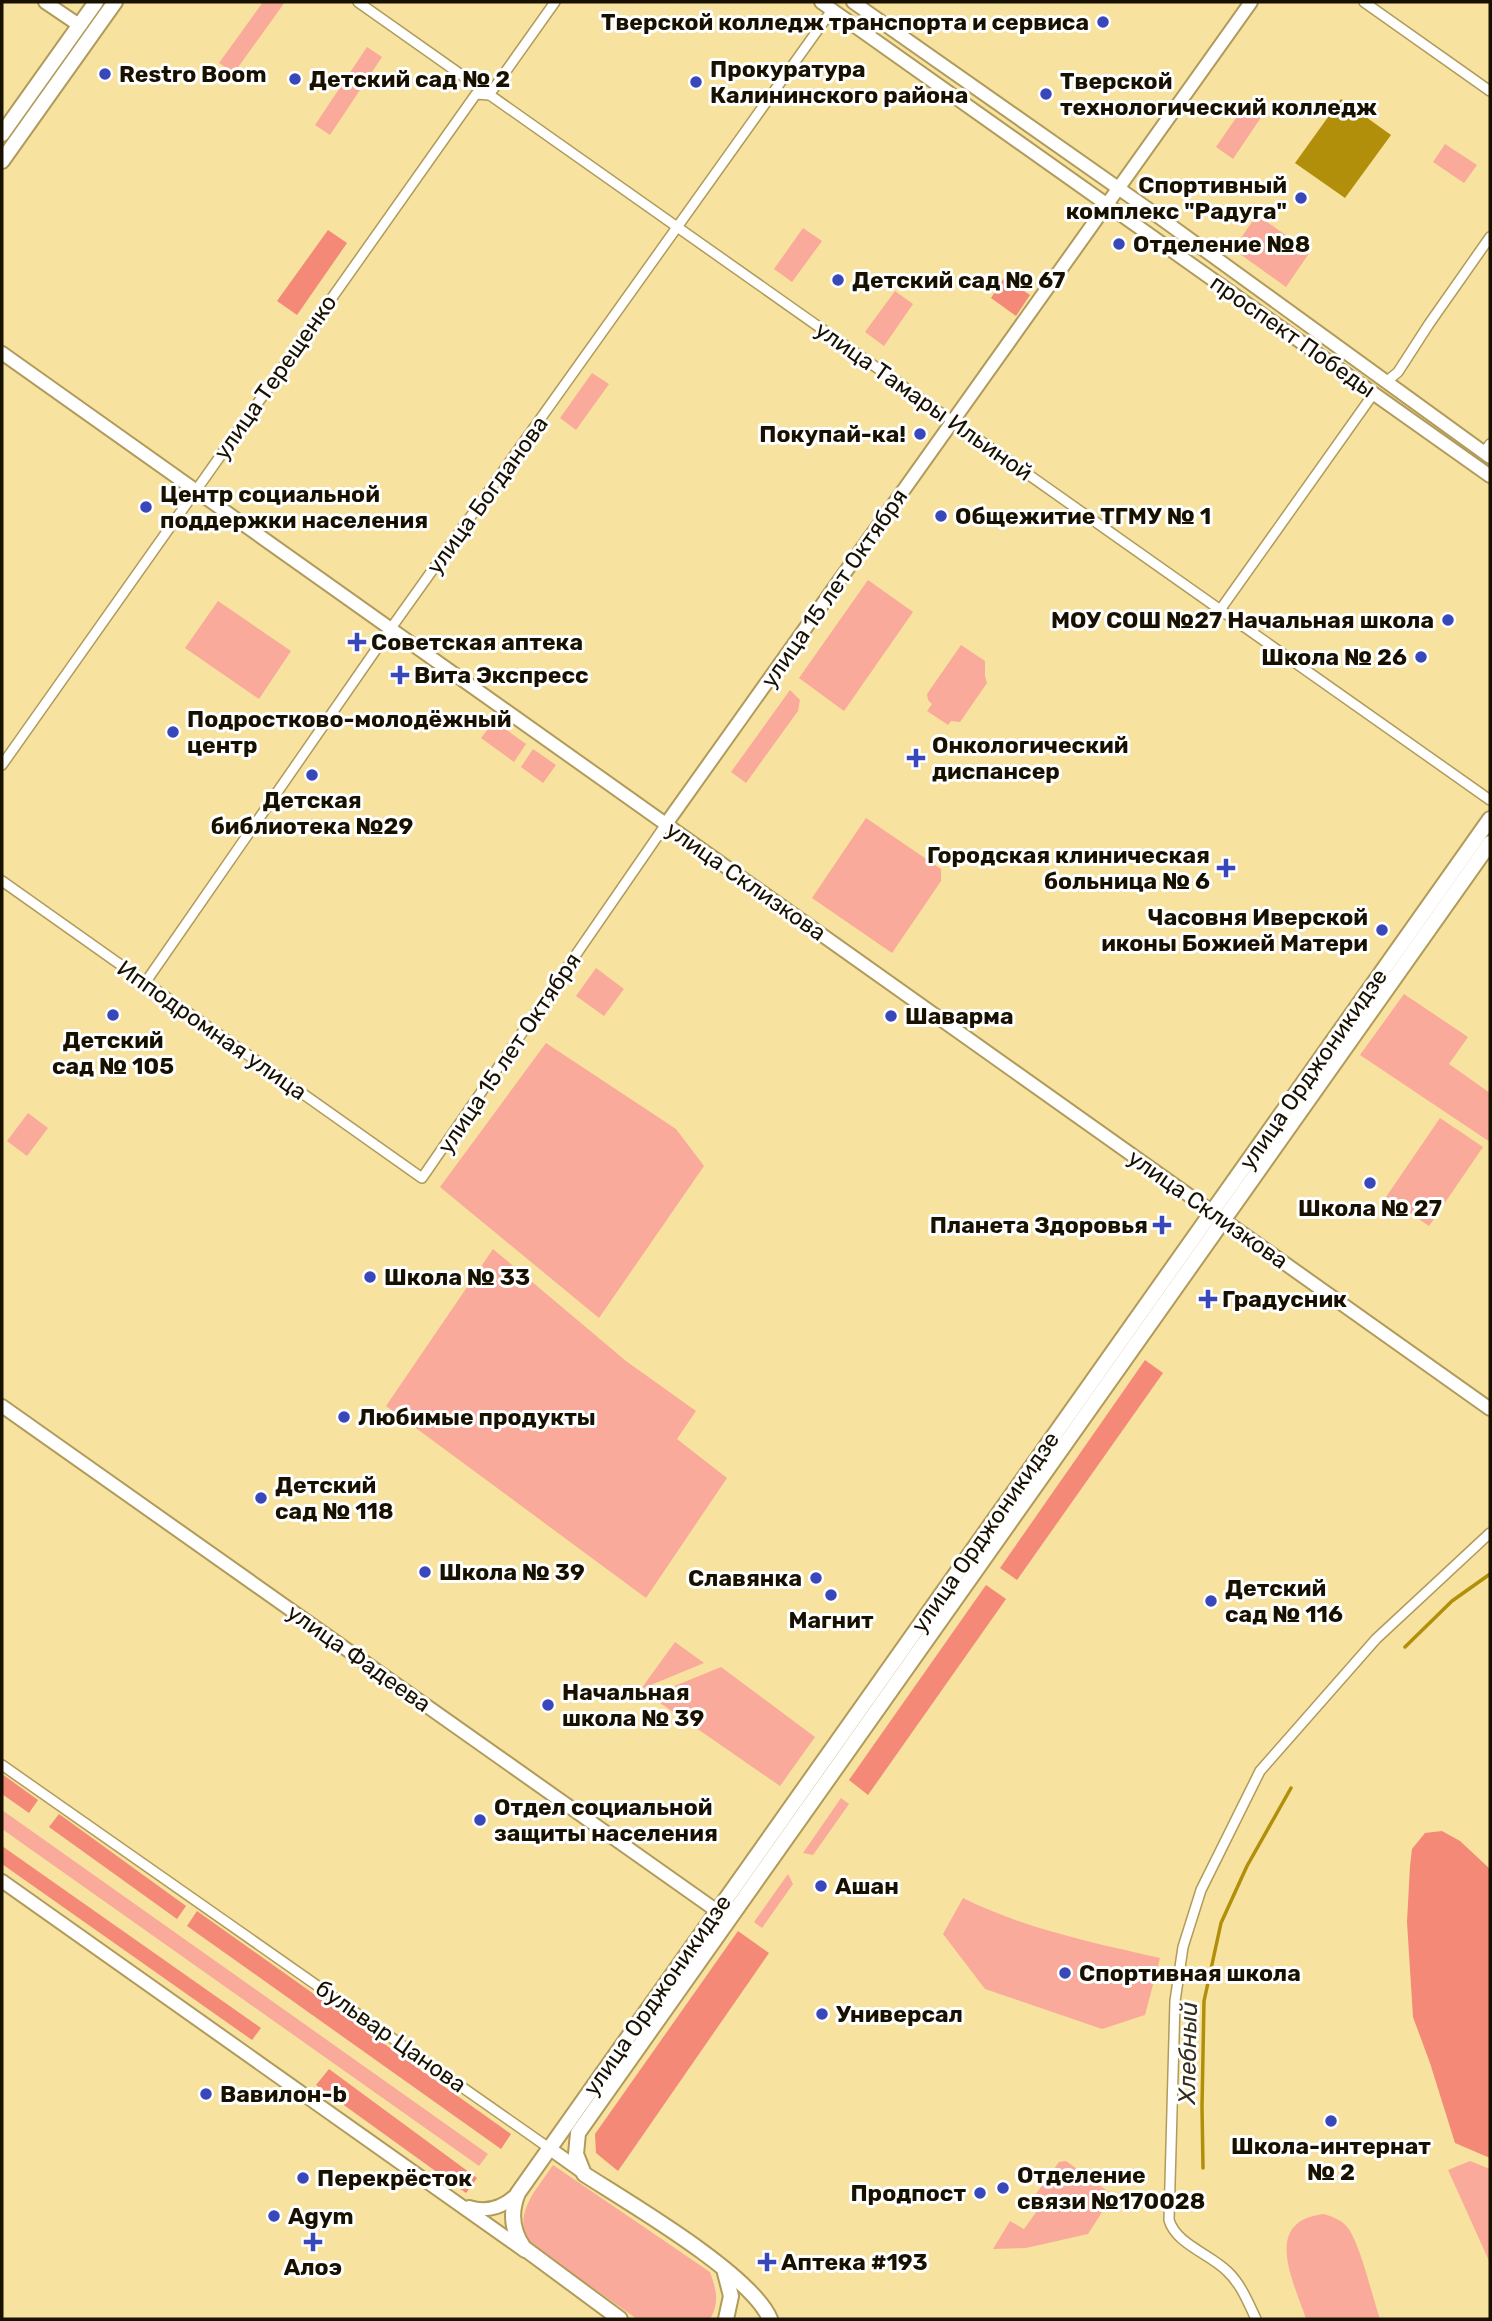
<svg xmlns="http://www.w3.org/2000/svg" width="1492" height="2321" viewBox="0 0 1492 2321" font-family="Rubik,sans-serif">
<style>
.green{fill:#faaa9a}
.forest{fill:#f38976}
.water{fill:#b18f0a}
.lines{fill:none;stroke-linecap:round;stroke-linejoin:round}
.stream{stroke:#b18f0a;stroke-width:3.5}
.street-casing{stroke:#b19b5b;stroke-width:12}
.secondary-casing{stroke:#b19b5b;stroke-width:16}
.primary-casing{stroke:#b19b5b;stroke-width:18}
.street{stroke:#fff;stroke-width:9}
.secondary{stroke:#fff;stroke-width:12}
.primary{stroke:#fff;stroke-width:14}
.poi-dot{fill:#3848bb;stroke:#fff;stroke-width:2.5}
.labels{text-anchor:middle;stroke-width:6;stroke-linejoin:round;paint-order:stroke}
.poi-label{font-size:23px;font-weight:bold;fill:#191100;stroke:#fff;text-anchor:start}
.street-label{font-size:23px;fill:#191100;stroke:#fff}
.water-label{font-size:24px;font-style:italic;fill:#352e1b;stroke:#fff}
</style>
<rect width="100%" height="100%" fill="#f8e29f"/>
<g class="green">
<path d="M263,2H285L234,73L219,63Z"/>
<path d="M367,47L382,57L330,135L315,125Z"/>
<path d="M1247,102L1264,113L1233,159L1216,147Z"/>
<path d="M1445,144L1477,165L1464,183L1433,162Z"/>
<path d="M1257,215L1310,252L1286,287L1233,249Z"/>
<path d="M803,228L822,241L792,282L774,269Z"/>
<path d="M895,291L913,304L884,346L865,332Z"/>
<path d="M592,373L609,384L576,430L560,418Z"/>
<path d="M868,580L913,612L844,711L799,678Z"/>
<path d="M218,601L291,651L259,699L185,648Z"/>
<path d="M961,645L985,661V676L987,683L960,722L951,721L948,725L927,711L932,704L928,700L927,694Z"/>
<path d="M790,690L800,700L798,711L746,783L731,772Z"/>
<path d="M494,721L526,744L514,762L481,738Z"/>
<path d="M533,749L556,765L543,783L521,767Z"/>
<path d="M866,818L941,869V881L892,953L812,898Z"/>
<path d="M596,968L624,989L604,1016L576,996Z"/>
<path d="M1404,994L1468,1037L1449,1064L1490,1093V1142L1360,1055Z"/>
<path d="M546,1043L676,1129L704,1166L599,1318L440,1187Z"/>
<path d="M28,1113L48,1128L27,1156L7,1141Z"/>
<path d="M1440,1118L1483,1147L1429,1226L1386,1197Z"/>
<path d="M493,1249L626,1361L696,1411L677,1439L727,1478L646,1598L386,1406Z"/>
<path d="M675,1642L704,1663L641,1689Z"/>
<path d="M721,1667L815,1737L780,1786L650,1696Z"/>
<path d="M841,1798L849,1804L813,1855L803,1853Z"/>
<path d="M2,1810L488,2154L479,2166L2,1829Z"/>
<path d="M788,1874L793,1884L762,1928L754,1922Z"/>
<path d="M963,1898C1025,1929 1094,1943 1160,1958L1145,2015L1102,2029L985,1989L943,1934Z"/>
<path d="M1066,2161L1113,2195L1088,2234L1026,2248L993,2249L1010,2221L1024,2229L1042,2204L1033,2198L1059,2162Z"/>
<path d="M1470,2161L1490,2169V2263L1448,2170Z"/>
<path d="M553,2165L710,2272C716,2289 720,2303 710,2319H637L529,2243C512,2214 537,2189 553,2165Z"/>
<path d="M1324,2214C1333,2217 1342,2220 1348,2228C1361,2246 1372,2296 1380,2319H1306C1294,2282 1261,2221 1324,2214Z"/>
</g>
<g class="forest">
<path d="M328,230L347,243L297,315L277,301Z"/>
<path d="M1004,278L1030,295L1016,316L991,298Z"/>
<path d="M1145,1360L1163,1373L1017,1580L1000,1568Z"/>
<path d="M986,1585L1006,1599L868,1795L849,1780Z"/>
<path d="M2,1774L38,1800L29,1813L2,1794Z"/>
<path d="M59,1814L186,1906L177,1919L49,1827Z"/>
<path d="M1442,1831L1460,1841L1490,1869V2158L1455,2143L1430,2063L1413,2017L1407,1922L1410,1866L1412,1849L1425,1833Z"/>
<path d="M2,1846L261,2028L252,2040L2,1864Z"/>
<path d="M197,1911L511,2134L501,2149L187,1926Z"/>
<path d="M738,1931L769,1953L618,2171L596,2153L595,2134Z"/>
<path d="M329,2069L477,2178L466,2193L316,2085Z"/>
</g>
<path class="water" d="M1341,99L1391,135L1345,198L1295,163Z"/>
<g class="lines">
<g class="stream">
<path d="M1405,1647L1452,1601L1490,1574"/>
<path d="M1203,2168L1202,2107L1204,2001L1221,1923L1247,1866L1291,1788"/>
</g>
<g class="street-casing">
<g id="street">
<path d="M358,2L1490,800"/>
<path d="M1364,2L1490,91"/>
<path d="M1386,382L1398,372L1429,324L1490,237"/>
<path d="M1484,452L1490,444"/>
<path d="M1220,610L1374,393"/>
<path d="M2,765L476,94L489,95L555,2"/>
<path d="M2,881L422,1178L666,824"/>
<path d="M145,983L384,638L832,10"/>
<path d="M2,1765L549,2148"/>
<path d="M1256,2319C1248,2302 1241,2284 1227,2271C1210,2254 1176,2244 1169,2220L1175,2001L1183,1947L1201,1890L1260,1771L1376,1639L1490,1533"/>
</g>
</g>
<g class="secondary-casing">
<g id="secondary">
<path d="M45,2L79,25"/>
<path d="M821,2L1490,476"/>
<path d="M853,2L1148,209L1490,457"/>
<path d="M2,353L1490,1409"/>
<path d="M666,824L1251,2"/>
<path d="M2,1406L717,1911"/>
<path d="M2,1881L525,2251"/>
<path d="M549,2148L584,2173"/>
<path d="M469,2207C488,2213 504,2207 518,2193"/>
</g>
</g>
<g class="primary-casing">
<g id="primary">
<path d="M2,134L96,2"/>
<path d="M2,161L115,2"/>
<path d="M724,2269L731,2296L726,2319"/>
<path d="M620,2319L524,2248C512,2231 510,2212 518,2193L1490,819"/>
<path d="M770,2319C751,2274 629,2203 584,2174L576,2154L578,2133L1490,843"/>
</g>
</g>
<use href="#street" class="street"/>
<use href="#secondary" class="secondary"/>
<use href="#primary" class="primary"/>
</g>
<g class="poi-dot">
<circle cx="1103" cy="22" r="7"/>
<circle cx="105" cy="74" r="7"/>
<circle cx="295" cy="79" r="7"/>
<circle cx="696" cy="82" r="7"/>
<circle cx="1046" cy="94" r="7"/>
<circle cx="1301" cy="198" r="7"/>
<circle cx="1119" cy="244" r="7"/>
<circle cx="838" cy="280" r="7"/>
<circle cx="920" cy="434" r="7"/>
<circle cx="146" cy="507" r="7"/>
<circle cx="941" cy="516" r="7"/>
<circle cx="1448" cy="620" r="7"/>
<path d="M353.5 631.5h7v7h7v7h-7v7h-7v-7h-7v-7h7z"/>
<circle cx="1421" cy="657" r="7"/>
<path d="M396.5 664.5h7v7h7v7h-7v7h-7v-7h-7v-7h7z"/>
<circle cx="173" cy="732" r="7"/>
<path d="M912.5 747.5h7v7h7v7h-7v7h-7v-7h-7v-7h7z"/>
<circle cx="312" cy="775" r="7"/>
<path d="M1222.5 857.5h7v7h7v7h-7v7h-7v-7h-7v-7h7z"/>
<circle cx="1382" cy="930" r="7"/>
<circle cx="113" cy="1015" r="7"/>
<circle cx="891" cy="1016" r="7"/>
<circle cx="1370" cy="1183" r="7"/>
<path d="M1158.5 1214.5h7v7h7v7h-7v7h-7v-7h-7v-7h7z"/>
<circle cx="370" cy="1277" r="7"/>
<path d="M1204.5 1288.5h7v7h7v7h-7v7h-7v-7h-7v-7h7z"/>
<circle cx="344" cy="1417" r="7"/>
<circle cx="261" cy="1498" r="7"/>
<circle cx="425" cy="1572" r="7"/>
<circle cx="816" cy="1578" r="7"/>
<circle cx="831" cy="1595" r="7"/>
<circle cx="1211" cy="1601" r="7"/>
<circle cx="548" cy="1705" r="7"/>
<circle cx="480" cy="1820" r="7"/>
<circle cx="821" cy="1886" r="7"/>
<circle cx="1065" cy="1973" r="7"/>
<circle cx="822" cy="2014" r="7"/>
<circle cx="206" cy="2094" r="7"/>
<circle cx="1331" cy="2121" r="7"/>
<circle cx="303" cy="2178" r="7"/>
<circle cx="1003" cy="2188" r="7"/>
<circle cx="980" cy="2193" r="7"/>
<circle cx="274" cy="2216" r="7"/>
<path d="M309.5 2231.5h7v7h7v7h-7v7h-7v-7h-7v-7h7z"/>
<path d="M763.5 2251.5h7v7h7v7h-7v7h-7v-7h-7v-7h7z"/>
</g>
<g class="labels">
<g class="poi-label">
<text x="1089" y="30" text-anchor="end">Тверской колледж транспорта и сервиса</text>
<text x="710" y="77">Прокуратура<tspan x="710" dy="26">Калининского района</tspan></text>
<text x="119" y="82">Restro Boom</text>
<text x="309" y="87">Детский сад № 2</text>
<text x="1060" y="89">Тверской<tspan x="1060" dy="26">технологический колледж</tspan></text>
<text x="1287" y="193" text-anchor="end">Спортивный<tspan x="1287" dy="26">комплекс "Радуга"</tspan></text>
<text x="1133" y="252">Отделение №8</text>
<text x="852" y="288">Детский сад № 67</text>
<text x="906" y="442" text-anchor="end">Покупай-ка!</text>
<text x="160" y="502">Центр социальной<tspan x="160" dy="26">поддержки населения</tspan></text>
<text x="955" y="524">Общежитие ТГМУ № 1</text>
<text x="1434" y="628" text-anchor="end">МОУ СОШ №27 Начальная школа</text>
<text x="371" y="650">Советская аптека</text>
<text x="1407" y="665" text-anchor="end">Школа № 26</text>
<text x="414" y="683">Вита Экспресс</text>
<text x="187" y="727">Подростково-молодёжный<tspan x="187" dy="26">центр</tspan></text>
<text x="932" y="753">Онкологический<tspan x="932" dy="26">диспансер</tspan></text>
<text x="312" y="808" text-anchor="middle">Детская<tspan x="312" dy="26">библиотека №29</tspan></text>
<text x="1210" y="863" text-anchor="end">Городская клиническая<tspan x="1210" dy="26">больница № 6</tspan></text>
<text x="1368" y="925" text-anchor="end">Часовня Иверской<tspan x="1368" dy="26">иконы Божией Матери</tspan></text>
<text x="905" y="1024">Шаварма</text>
<text x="113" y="1048" text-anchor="middle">Детский<tspan x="113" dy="26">сад № 105</tspan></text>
<text x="1370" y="1216" text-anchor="middle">Школа № 27</text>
<text x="1148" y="1233" text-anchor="end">Планета Здоровья</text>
<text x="384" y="1285">Школа № 33</text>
<text x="1222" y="1307">Градусник</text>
<text x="358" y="1425">Любимые продукты</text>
<text x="275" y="1493">Детский<tspan x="275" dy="26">сад № 118</tspan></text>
<text x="439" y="1580">Школа № 39</text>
<text x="802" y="1586" text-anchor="end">Славянка</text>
<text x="1225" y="1596">Детский<tspan x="1225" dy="26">сад № 116</tspan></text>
<text x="831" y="1628" text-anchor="middle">Магнит</text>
<text x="562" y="1700">Начальная<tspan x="562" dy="26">школа № 39</tspan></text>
<text x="494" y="1815">Отдел социальной<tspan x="494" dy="26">защиты населения</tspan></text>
<text x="835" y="1894">Ашан</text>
<text x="1079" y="1981">Спортивная школа</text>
<text x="836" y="2022">Универсал</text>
<text x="220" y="2102">Вавилон-b</text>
<text x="1331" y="2154" text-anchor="middle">Школа-интернат<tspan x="1331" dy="26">№ 2</tspan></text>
<text x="1017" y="2183">Отделение<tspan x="1017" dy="26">связи №170028</tspan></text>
<text x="317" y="2186">Перекрёсток</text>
<text x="966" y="2201" text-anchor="end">Продпост</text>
<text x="288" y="2224">Agym</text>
<text x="781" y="2270">Аптека #193</text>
<text x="313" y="2275" text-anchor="middle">Алоэ</text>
</g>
<g class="street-label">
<text transform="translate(1293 336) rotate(35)" y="8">проспект Победы</text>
<text transform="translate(275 377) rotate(-55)" y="8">улица Терещенко</text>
<text transform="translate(924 401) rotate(35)" y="8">улица Тамары Ильиной</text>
<text transform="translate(487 495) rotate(-54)" y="8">улица Богданова</text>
<text transform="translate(834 588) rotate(-55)" y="8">улица 15 лет Октября</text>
<text transform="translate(746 881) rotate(35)" y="8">улица Склизкова</text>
<text transform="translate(212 1030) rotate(35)" y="8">Ипподромная улица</text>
<text transform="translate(509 1053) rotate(-56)" y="8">улица 15 лет Октября</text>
<text transform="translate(1313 1069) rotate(-55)" y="8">улица Орджоникидзе</text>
<text transform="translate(1208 1209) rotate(35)" y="8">улица Склизкова</text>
<text transform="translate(985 1532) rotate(-55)" y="8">улица Орджоникидзе</text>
<text transform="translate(359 1658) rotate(35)" y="8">улица Фадеева</text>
<text transform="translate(657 1995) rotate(-55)" y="8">улица Орджоникидзе</text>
<text transform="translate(391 2036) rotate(35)" y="8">бульвар Цанова</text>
</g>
<g class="water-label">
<text transform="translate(1188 2053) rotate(-89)" y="8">Хлебный</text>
</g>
</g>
<rect width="1492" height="2321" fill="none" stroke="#191100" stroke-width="7"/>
</svg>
